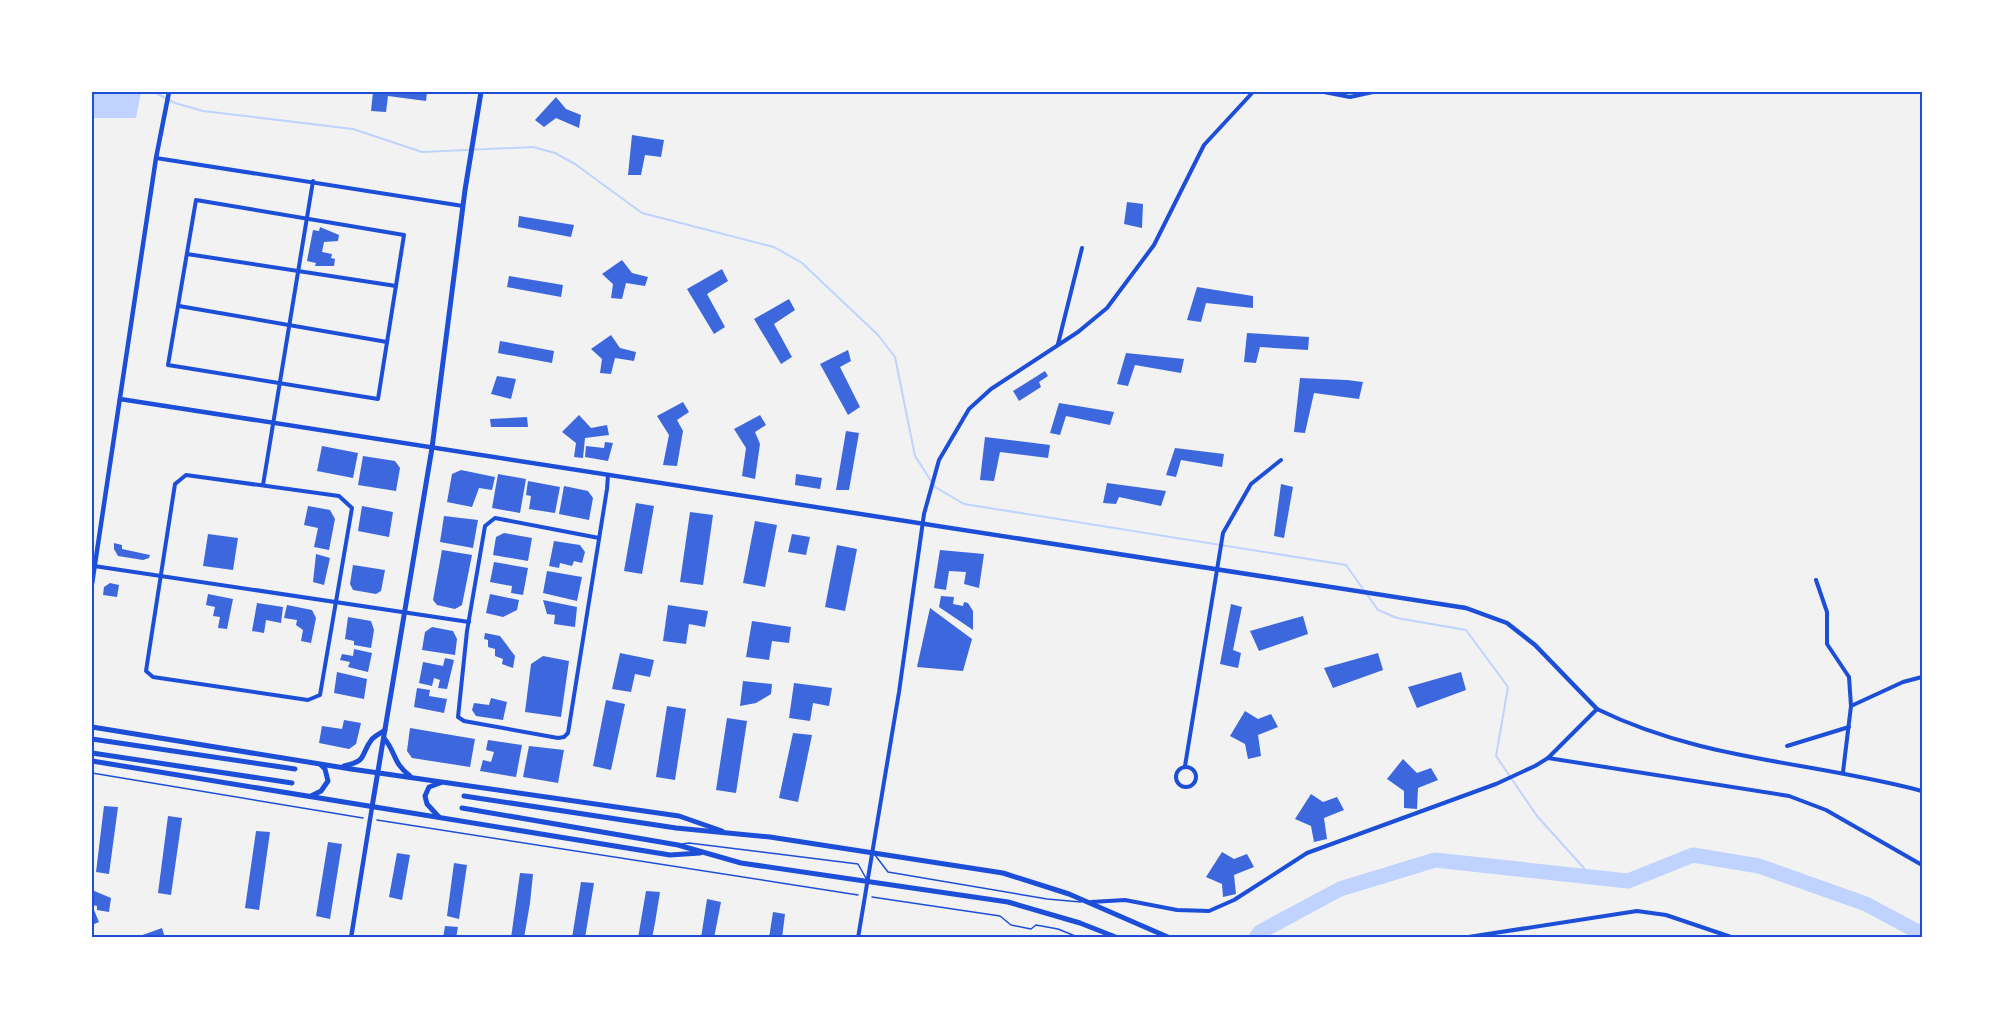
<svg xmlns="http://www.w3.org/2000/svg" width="2014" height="1029" viewBox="0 0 2014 1029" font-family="Georgia,serif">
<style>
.water{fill:#bfd3fe}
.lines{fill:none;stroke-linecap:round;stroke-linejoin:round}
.stream{stroke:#bfd3fe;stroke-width:2}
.river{stroke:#bfd3fe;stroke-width:15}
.building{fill:#3d67dc}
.path{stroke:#1d4ed8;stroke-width:1.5}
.service{stroke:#1d4ed8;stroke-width:1.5}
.minor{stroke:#1d4ed8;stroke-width:4}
.tertiary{stroke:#1d4ed8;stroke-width:4.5}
.primary{stroke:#1d4ed8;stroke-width:5}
.neatline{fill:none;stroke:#1d4ed8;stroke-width:2}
</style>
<rect width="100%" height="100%" fill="#f2f2f2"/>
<path class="water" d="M92,92H141L136,118H92Z"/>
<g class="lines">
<path class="stream" d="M154,92L175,103L203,111L353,129L422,152L533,147L555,153L575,164L642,213L774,247L802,263L878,335L895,357L915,456L935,487L964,504L1346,565L1378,610L1397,618L1466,630L1508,687L1496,756L1537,816L1591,876"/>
<path class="river" d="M1256,938L1260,932L1340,889L1435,860L1628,881L1693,855L1759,866L1866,904L1922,934"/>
</g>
<g class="building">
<path d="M373,92H427L426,101L388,96L386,112L371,111Z"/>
<path d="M556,97L566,109L581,115L579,128L556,118L544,127L535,120Z"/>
<path d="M632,135L664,140L661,157L645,155L641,175H628Z"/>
<path d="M1127,202L1143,204L1142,228L1124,224Z"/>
<path d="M519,216L574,225L571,237L518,227Z"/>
<path d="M320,227L339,235L338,241L324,242L322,252L332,254L331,258L335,259L334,266H315L316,263L307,261L313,230L319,231Z"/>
<path d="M622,260L632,273L648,277L645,286L626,283L622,299L611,298L613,284L602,274Z"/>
<path d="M722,269L728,281L707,294L725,327L714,334L687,289Z"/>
<path d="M509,276L563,285L561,297L507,287Z"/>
<path d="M1197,287L1253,296V308L1206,303L1201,322L1187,320Z"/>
<path d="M789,299L795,310L774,324L792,357L781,364L754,319Z"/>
<path d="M1247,333L1309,337L1308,350L1260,347L1256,363L1244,362Z"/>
<path d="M611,335L620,348L636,352L634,361L615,358L611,374L600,373L602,359L591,349Z"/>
<path d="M500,341L554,351L552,363L498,353Z"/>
<path d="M848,350L851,361L840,367L860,407L848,415L820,364Z"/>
<path d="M1126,353L1184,359L1181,373L1135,365L1128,386L1117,384Z"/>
<path d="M1045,371L1048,376L1039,382L1041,387L1019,401L1013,391Z"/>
<path d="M497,376L516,379L511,399L491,394Z"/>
<path d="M1300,378L1347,380L1363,382L1359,399L1314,393L1305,433L1294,432Z"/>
<path d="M683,402L689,412L677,420L683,431L677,466L663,465L669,435L657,416Z"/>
<path d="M1059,403L1114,412L1110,425L1066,416L1060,435L1050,433Z"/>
<path d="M579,415L591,428L607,425L609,435L585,438L583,458L574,457L576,443L562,432Z"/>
<path d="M760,415L766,425L755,432L760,444L755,479L742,476L746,448L734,429Z"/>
<path d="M527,417L528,427H491L490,419Z"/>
<path d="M846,431L859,433L849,490H836Z"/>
<path d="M985,437L1050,445L1048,458L1000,452L994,481L980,480Z"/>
<path d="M605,442L613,443L608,461L585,457L586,446L604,448Z"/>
<path d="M322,446L358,453L353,478L317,471Z"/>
<path d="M1175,448L1224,454L1222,467L1181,460L1176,477L1166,475Z"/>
<path d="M363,456L395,461L400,468L396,491L358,485Z"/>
<path d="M461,470L495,477L492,490L479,488L472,507L447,502L452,474Z"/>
<path d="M498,474L526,479L520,513L492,508Z"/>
<path d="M796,474L822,478L820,489L795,485Z"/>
<path d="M528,481L560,487L555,513L529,509L531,496L526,495Z"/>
<path d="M1107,483L1166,491L1161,506L1119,497L1116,504L1103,503Z"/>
<path d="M1281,484L1293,487L1284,538L1274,536Z"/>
<path d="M564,486L588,491L593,498L589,520L559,514Z"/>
<path d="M636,503L654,506L642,574L624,571Z"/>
<path d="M308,506L330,510L335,519L329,550L314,547L318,528L304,525Z"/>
<path d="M362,506L393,512L389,537L358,531Z"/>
<path d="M690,512L713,515L703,585L680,582Z"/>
<path d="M444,516L478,520L473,548L440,542Z"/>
<path d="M755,521L777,525L765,587L743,583Z"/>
<path d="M504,533L532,538L528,561L493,555L496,537Z"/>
<path d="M208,534L238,538L233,570L203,566Z"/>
<path d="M792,534L810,537L806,555L788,552Z"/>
<path d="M554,541L580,545L585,552L582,563L574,561L572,566L560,563L559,568L549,566Z"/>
<path d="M114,543L122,545V549L150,555L149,558L143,560L118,556L114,549Z"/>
<path d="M837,545L857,549L845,611L825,607Z"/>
<path d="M442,550L472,555L462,605L455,609L437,605L433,600Z"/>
<path d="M940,550L984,554L979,588L964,584L966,572L949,571L946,590L934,588Z"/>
<path d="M316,554L330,558L324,585L313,582Z"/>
<path d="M494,562L528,568L523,595L511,593L512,586L490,582Z"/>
<path d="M353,565L385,570L381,591L376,594L353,590L350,584Z"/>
<path d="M547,571L582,577L577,601L543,593Z"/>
<path d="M110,583L119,585L117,597L103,595L104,587Z"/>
<path d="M208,594L233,599L227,629L218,628L220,617L213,616L215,607L206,605Z"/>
<path d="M490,594L519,600L517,610L503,617L486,613Z"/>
<path d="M941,596L954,597L953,604L963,606L964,602L968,603L973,611V630L939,607Z"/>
<path d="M543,600L577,607L575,627L554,624L555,615L547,614Z"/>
<path d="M257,603L283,607L281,623L266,620L264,633L252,631Z"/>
<path d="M1231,604L1242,607L1233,650L1241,653L1238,668L1220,664Z"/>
<path d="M287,605L312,610L316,618L311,643L301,641L303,630L296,625L297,620L284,618Z"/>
<path d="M668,605L708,611L705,627L689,624L686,644L663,641Z"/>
<path d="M930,608L972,639L963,671L917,667Z"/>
<path d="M1303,616L1308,634L1259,651L1250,631Z"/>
<path d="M348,617L371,621L374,630L371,648L354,645V641L345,639Z"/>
<path d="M752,621L791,627L789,643L772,641L769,660L746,657Z"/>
<path d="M432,627L453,631L457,639L455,655L422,650L425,632Z"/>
<path d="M485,633L500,636L515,656L513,668L502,664L503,659L495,656V649L488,647V640L484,639Z"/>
<path d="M354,649L372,653L368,672L348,667L350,662L340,660L342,654L353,656Z"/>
<path d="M620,653L654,660L650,677L635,674L631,692L612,689Z"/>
<path d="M1378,653L1383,670L1333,688L1324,668Z"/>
<path d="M543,656L569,661L561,717L525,712L531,664Z"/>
<path d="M445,658L454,660L447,689L438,688L440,680L434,678L432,686L419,683L423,662L443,666Z"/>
<path d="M337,672L367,679L364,699L334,693Z"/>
<path d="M1461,672L1466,690L1417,708L1408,687Z"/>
<path d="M743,681L772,684L771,694L756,703L740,706Z"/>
<path d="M794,683L832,688L829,706L813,703L810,721L789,718Z"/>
<path d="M417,688L430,690L429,696L447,699L444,713L414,707Z"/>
<path d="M491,698L507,702L503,720L476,716L472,710L474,703L489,705Z"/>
<path d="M606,700L625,704L611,770L593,766Z"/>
<path d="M667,706L686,709L675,780L656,777Z"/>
<path d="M1245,711L1258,719L1271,714L1278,727L1258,735L1261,756L1248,759L1245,744L1230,736Z"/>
<path d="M727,718L747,721L736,793L716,790Z"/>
<path d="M344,720L361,723L356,744L349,749L319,743L322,726L342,729Z"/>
<path d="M410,728L475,739L470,767L412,758L407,751Z"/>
<path d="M793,733L812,735L798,802L779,798Z"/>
<path d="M488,740L522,745L516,777L480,771L483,760L491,762L494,752L486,750Z"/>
<path d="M529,746L564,750L558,783L523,777Z"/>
<path d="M1403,759L1417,773L1431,768L1438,780L1418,788L1417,809L1404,808V791L1387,779Z"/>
<path d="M1311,794L1323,802L1337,797L1344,810L1324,818L1327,839L1314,842L1311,826L1295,819Z"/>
<path d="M104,806L118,807L109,874L96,872Z"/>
<path d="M168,816L182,818L171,895L158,893Z"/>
<path d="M256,831L270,832L259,910L245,908Z"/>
<path d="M328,842L342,844L330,919L316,916Z"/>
<path d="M1222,852L1234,859L1247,854L1254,867L1234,875L1236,894L1223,897L1222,884L1206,877Z"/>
<path d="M397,853L410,855L402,900L389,897Z"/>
<path d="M454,863L467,865L459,919L447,916Z"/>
<path d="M520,873L533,874L530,903L524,938H511Z"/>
<path d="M581,882L594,883L585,938H572Z"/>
<path d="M92,890L111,898L109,912L97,910V906L92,905Z"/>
<path d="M646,891L660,892L655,923L652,938H638Z"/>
<path d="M707,899L721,902L714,938H701Z"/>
<path d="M94,910L99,922L92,925V911Z"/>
<path d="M773,912L785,914L782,938H769Z"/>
<path d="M445,926L458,927L456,938H443Z"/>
<path d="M162,928L165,938H137V937Z"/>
</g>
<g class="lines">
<g class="path">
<path d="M92,773L363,818"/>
<path d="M377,820L858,895"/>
<path d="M872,897L1000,916L1011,925L1031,929L1036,925L1058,929L1080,938"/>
</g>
<g class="service">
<path d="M682,844L689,843L858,864L867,880"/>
<path d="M875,855L888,872L1047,899L1081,902"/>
</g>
<g class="minor">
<path d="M1324,92L1350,97L1373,92"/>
<path d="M156,158L463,206"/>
<path d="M196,200L404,235L378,399L168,365Z"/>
<path d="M187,254L396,286"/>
<path d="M179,306L387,342"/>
<path d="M1058,344L1082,248"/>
<path d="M186,475L339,496L352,508L320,695L308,700L153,677L146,671L175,484Z"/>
<path d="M263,485L313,181"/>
<path d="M599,538L495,518L485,526L467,631L458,717L464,721L558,738L564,737L568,733L607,489L608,475"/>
<path d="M94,566L469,622"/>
<path d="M1816,580L1827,612V644L1849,677L1851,706L1843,772"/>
<path d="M1851,706L1903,682L1922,677"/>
<path d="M1787,746L1849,727"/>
<path d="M1548,758L1789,796L1826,810L1922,865"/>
<path d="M1185,766L1223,533L1251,484L1281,460"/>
<circle cx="1186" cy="777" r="10"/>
<path d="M1091,902L1125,900L1177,910L1209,911L1234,900L1307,853L1496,784L1535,766L1548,758L1597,709C1703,761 1810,761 1922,791"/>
<path d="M858,938L899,692L924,514L939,460L969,409L991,389L1078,332L1107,308L1154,245L1204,145L1253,92"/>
<path d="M1462,938L1637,911L1666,915L1734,938"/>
</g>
<g class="tertiary">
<path d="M120,399L1466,608L1507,623L1535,645L1597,709"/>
<path d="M92,584L156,158L169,92"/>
<path d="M351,938L372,807"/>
</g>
<g class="primary">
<path d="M92,727L351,769L679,816L722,831"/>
<path d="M384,738C397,754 392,762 410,776"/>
<path d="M92,739L295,769"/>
<path d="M92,753L292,783"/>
<path d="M92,761L670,855L700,853"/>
<path d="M344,766C369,760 359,756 372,739C375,736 381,733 385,730"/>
<path d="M311,796L321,791L328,781L325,769L321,765"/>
<path d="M464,796L676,828L770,837L1003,873L1069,894L1170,938"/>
<path d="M372,807L432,448L465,190L481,92"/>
<path d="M462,808L678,845L741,863L1008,902L1080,923L1118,938"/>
<path d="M439,817L427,804L425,796L429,787L440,783"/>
</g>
</g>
<rect width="2014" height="1029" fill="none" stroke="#ffffff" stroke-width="186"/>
<rect x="93" y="93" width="1828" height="843" class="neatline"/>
</svg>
